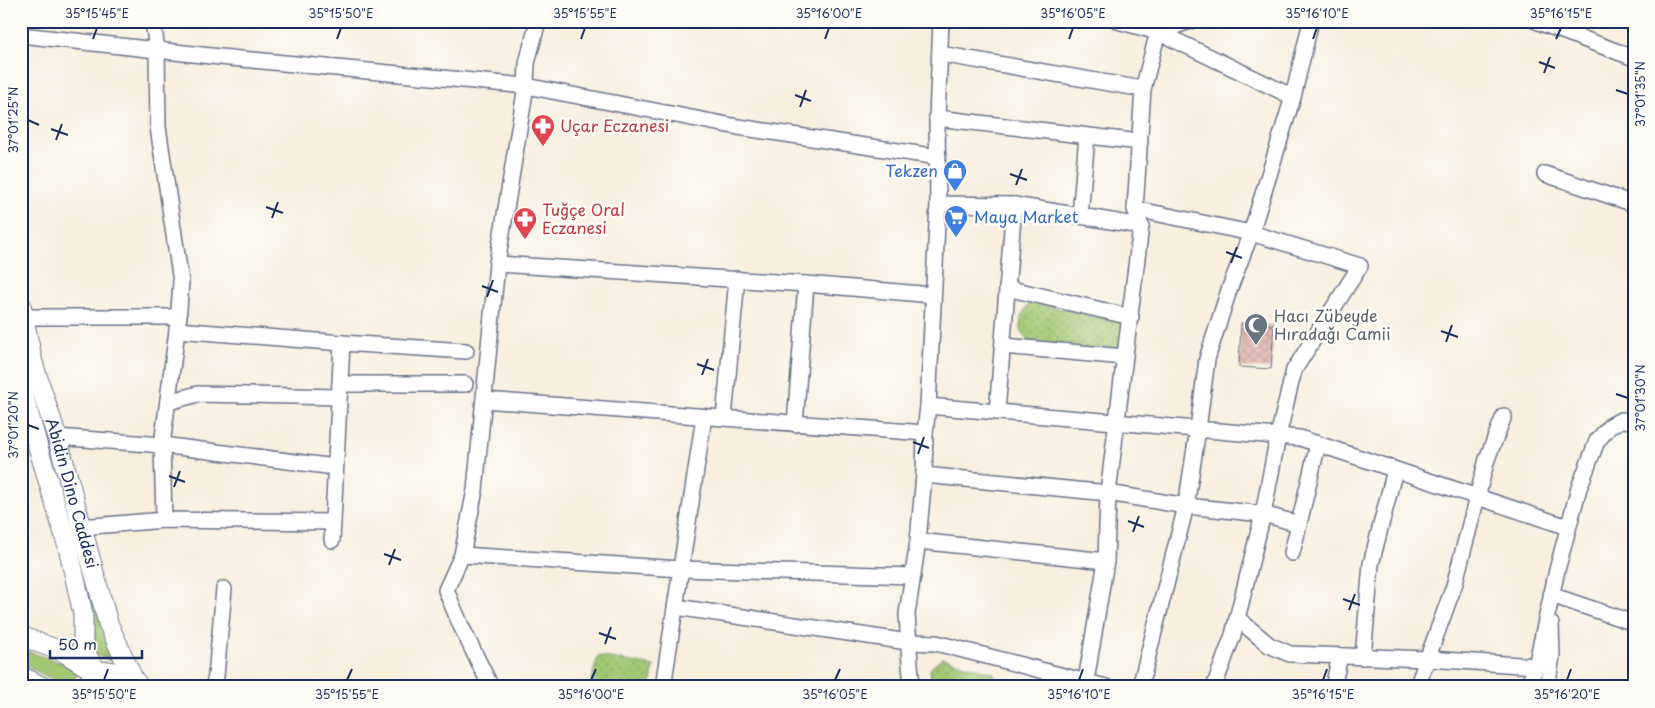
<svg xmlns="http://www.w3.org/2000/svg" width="1655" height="708" viewBox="0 0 1655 708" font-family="'Playpen Sans',sans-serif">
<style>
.grass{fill:#a2c873;stroke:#5e7c68}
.park{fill:url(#park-dots);stroke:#5e7c68}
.building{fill:url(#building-cross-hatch)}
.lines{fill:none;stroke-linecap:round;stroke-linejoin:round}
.minor-casing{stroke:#68728b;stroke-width:18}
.major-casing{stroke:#68728b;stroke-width:21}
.minor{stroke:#fff;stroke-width:15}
.major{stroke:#fff;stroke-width:19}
.ticks{fill:none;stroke:#1b2f5e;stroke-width:2}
.labels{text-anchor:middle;stroke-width:5;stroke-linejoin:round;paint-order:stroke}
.health-label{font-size:16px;fill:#be3a42;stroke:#fdfcf7;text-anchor:start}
.shop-label{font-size:16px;fill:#366cbe;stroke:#fdfcf7;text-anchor:end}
.worship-label{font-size:16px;fill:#5b616d;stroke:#fdfcf7;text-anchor:start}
.street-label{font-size:16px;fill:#1b2f5e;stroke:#fdfcf7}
.neatline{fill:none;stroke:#1b2f5e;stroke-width:2}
.ticks-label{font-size:12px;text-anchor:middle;fill:#1b2f5e}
</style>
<defs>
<pattern id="park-dots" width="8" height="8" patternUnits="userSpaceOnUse" patternTransform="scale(1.25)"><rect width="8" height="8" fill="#a2c873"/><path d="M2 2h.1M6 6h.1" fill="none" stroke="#83a362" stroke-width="1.8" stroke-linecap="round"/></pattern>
<pattern id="building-cross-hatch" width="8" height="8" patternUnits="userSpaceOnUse" patternTransform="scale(1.25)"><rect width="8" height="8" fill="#deaba1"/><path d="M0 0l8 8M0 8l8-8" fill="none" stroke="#b38c86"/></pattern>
</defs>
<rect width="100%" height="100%" fill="#fdfcf7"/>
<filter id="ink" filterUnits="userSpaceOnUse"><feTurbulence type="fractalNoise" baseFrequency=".02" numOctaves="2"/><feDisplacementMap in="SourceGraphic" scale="10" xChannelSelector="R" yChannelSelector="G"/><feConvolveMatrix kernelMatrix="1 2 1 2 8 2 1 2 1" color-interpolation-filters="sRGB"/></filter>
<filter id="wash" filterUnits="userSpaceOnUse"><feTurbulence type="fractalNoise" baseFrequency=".0096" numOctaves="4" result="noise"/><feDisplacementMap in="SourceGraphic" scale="20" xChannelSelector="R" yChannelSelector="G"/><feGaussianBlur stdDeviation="1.12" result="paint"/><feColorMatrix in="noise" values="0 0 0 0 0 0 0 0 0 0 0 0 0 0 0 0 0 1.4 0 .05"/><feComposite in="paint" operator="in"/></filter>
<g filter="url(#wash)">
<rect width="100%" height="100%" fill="#f8efde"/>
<g class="grass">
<path d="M21,342L79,543L91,594L115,663L93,653L87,595L76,545L25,372L21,357Z"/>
<path d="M21,649L79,669L75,678V687H67L21,663Z"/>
</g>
<g class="park">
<path d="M1031,302L1128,323L1125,353L1028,341C1015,330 1021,312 1031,302Z"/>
<path d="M598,656L654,666L650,687H590Z"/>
<path d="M942,658L994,673L998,687H932L930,669Z"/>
</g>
<g id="blocks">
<path class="building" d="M1241,323L1274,325L1271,369L1239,367Z"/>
</g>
</g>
<g filter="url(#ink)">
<use href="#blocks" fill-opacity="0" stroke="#68728b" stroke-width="1"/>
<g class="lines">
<g class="minor-casing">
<g id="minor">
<path d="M1118,21L1158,32L1293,97"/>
<path d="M1536,21L1634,58"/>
<path d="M21,35L220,57L526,86L738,127L938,157"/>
<path d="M940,54L1143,89"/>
<path d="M937,118L1140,142"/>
<path d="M1545,174L1634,204"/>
<path d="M938,204L1014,205L1141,226"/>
<path d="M1135,209L1251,233L1229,290L1207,359L1198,429L1186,506L1140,687"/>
<path d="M1080,216L1087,136"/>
<path d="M497,264L806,284L933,295"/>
<path d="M1007,288L1131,317"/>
<path d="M24,317H179"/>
<path d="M177,330L342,343L466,351"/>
<path d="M1003,346L1125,357"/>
<path d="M340,384H465"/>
<path d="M484,400L925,433"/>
<path d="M168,402L198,394L339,397"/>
<path d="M928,406L1300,438L1568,527"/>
<path d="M997,412L1014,205"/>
<path d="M724,418L737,279"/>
<path d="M795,424L806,284"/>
<path d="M57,437L162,445L178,323L181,282L158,127L157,50L153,21"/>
<path d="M924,475L1108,493L1186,506L1263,514L1299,524"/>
<path d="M164,520L162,445L335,467"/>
<path d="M81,527L164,520L333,522"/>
<path d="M332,540L342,343"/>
<path d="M918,541L1106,561"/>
<path d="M1292,553L1318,444"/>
<path d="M462,555L681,569L913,576"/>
<path d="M1551,595L1634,623"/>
<path d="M676,607L908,642L936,643L1106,687"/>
<path d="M1237,618L1269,645L1290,654L1428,659L1536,666"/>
<path d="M1363,657L1371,564L1395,470"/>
<path d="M1086,681L1106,561L1108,493L1141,226L1135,209L1143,89L1158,32L1190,21"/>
<path d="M213,687L216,676L224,589"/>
<path d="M491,687L461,626L446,590L462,555L475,490L497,264L526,86L527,63L538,21"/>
<path d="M663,687L704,417"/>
<path d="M912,687L910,665L907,614L918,541L924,475L925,433L928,406L938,204L937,118L941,21"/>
<path d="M1214,687L1233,635L1263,514L1278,436L1294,370L1360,266L1251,233L1293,97L1311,21"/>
<path d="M1333,687L1340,656"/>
<path d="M1417,687L1454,586L1487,459L1504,416"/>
<path d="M1528,687L1536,666L1557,570L1579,488L1597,441L1610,426L1621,420L1634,421"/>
<path d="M1547,687L1552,656L1551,624"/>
</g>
</g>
<g class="major-casing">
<g id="major">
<path id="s1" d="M21,305L33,363L57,437L108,623L137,687"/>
<path d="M21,386L38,447L68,547L83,614V649L98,673"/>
<path d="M21,636L63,652L92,670"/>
<path d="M21,676L43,687"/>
<path d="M86,687C98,664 120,669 137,683"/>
</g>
</g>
<use href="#minor" class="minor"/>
<use href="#major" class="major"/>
</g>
</g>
<path class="ticks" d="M93,39L97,28M337,39L341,28M581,39L585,28M825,39L829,28M1069,39L1073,28M1313,39L1317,28M1556,39L1561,28M1539,62L1555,68M1544,73L1550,57M1616,90L1628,94M795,95L811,101M800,107L806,90M28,120L39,125M51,129L68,135M56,140L62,124M1010,174L1027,180M1016,185L1022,169M266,207L283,213M272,218L278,202M1226,252L1242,258M1231,263L1237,247M482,286L498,292M487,297L493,280M1441,331L1458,337M1446,342L1452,325M697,364L714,370M702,375L708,359M1616,394L1628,398M28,425L39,429M913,442L929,448M918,454L924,437M169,476L185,482M174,487L180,471M1128,521L1144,527M1133,532L1139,516M384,554L401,560M389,565L395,549M1343,599L1360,605M1349,610L1355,594M599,633L616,639M605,644L611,627M104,680L108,669M347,680L352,669M591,680L596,669M835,680L840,669M1079,680L1083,669M1323,680L1327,669M1567,680L1571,669"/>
<defs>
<g id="pharmacy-pin" transform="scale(1.25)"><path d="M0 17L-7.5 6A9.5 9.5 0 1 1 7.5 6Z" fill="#e0444e" stroke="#fdfcf7"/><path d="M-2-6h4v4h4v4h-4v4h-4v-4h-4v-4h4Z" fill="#fff"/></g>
<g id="shop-pin" transform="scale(1.25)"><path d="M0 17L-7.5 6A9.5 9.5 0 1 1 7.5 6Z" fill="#3f7fe0" stroke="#fdfcf7"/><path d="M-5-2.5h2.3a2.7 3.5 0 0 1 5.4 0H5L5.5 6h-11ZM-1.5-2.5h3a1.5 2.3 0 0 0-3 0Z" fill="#fff"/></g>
<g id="supermarket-pin" transform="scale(1.25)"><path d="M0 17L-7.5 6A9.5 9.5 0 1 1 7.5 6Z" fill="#3f7fe0" stroke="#fdfcf7"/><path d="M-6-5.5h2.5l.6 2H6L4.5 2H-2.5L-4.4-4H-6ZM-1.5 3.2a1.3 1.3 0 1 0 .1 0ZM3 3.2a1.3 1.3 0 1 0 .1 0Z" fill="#fff"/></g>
<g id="mosque-pin" transform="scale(1.25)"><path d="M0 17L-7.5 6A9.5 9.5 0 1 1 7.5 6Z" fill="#6b7280" stroke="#fdfcf7"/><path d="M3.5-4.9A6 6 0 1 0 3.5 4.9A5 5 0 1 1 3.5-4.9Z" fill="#fff"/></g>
</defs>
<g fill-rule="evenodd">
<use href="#pharmacy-pin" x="543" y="126"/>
<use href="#shop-pin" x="955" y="171"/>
<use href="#supermarket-pin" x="956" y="217"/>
<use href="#pharmacy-pin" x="525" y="219"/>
<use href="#mosque-pin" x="1256" y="325"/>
</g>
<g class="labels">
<g class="health-label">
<text x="560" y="132">Uçar Eczanesi</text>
<text x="542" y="216">Tuğçe Oral<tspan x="542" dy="18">Eczanesi</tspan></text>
</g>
<g class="shop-label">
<text x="938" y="177">Tekzen</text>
<text x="974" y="223" text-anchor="start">Maya Market</text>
</g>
<g class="worship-label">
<text x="1274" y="322">Hacı Zübeyde<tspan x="1274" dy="18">Hıradağı Camii</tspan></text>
</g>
<g class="street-label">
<text dy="6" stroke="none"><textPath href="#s1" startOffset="195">Abidin Dino Caddesi</textPath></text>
</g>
</g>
<rect width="1655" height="708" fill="none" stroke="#fdfcf7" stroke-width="55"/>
<path d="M50 650v8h92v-8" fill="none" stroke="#1b2f5e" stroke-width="2.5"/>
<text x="58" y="650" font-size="15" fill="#1b2f5e" stroke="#fdfcf7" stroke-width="4" paint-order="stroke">50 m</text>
<rect x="28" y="28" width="1600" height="652" class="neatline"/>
<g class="ticks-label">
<text x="97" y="18">35°15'45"E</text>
<text x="341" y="18">35°15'50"E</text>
<text x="585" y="18">35°15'55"E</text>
<text x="829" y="18">35°16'00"E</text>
<text x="1073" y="18">35°16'05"E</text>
<text x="1317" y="18">35°16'10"E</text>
<text x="1561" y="18">35°16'15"E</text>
<text transform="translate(1641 94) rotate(-90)" y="4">37°01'35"N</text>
<text transform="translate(14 120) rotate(-90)" y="4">37°01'25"N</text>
<text transform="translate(1641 398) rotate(-90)" y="4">37°01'30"N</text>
<text transform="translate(14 425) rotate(-90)" y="4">37°01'20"N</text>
<text x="104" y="699">35°15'50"E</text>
<text x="347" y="699">35°15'55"E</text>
<text x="591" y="699">35°16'00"E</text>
<text x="835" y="699">35°16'05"E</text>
<text x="1079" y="699">35°16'10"E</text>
<text x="1323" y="699">35°16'15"E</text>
<text x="1567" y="699">35°16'20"E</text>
</g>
</svg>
